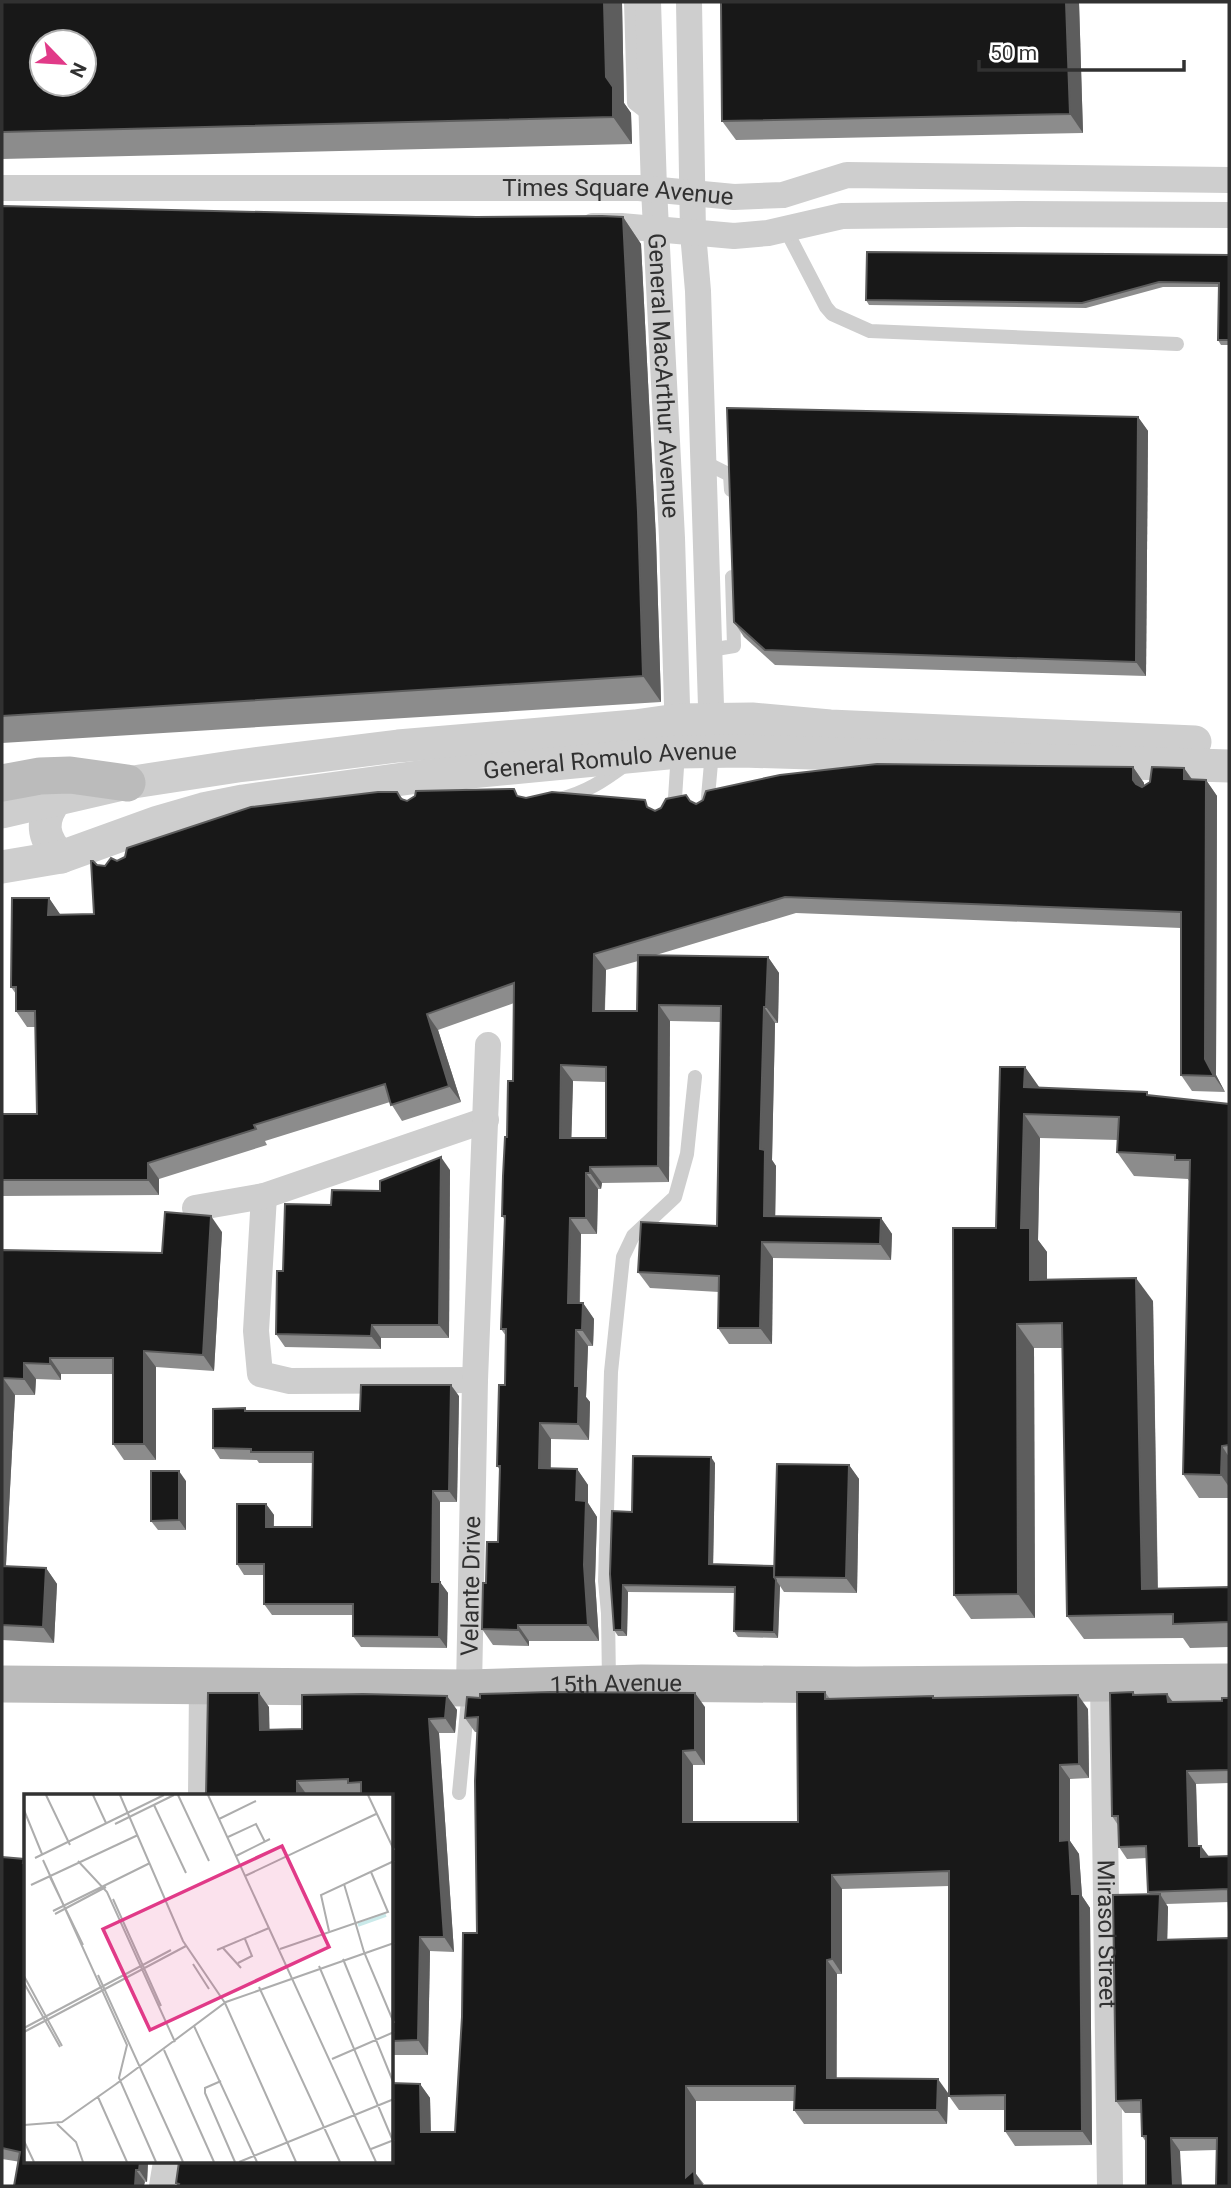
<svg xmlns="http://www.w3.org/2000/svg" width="1231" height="2188" viewBox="0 0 1231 2188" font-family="Roboto,sans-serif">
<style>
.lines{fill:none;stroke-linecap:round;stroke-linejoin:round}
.service{stroke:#cecece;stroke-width:14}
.minor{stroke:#cecece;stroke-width:26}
.tertiary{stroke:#cecece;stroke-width:33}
.secondary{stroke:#bbb;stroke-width:37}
.wall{fill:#8c8c8c;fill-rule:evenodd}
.shaded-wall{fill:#5d5d5d}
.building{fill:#181818;stroke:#5d5d5d;stroke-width:2;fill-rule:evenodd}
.labels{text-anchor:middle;stroke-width:7;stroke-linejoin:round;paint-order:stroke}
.street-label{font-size:24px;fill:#313131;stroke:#fff}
.inset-river{fill:none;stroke:#caeaea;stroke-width:3.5}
.inset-road{fill:none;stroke:#adadad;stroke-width:2}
.view{fill:#e13a88;fill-opacity:0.15;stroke:#e13a88;stroke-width:3.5}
.inset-edge{fill:none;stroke:#313131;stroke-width:3.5}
</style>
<rect width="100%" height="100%" fill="#fff"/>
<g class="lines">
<g class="service">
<path d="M631,2L634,103L652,117"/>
<path d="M786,230L826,307L832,314L870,331L1177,344"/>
<path d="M704,462L730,475L731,490"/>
<path d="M710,650L734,646L732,577"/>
<path d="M560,799C587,792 603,781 625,765"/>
<path d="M707,808L712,752"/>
<path d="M668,813L675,798L678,752"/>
<path d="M609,1682L608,1613L605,1581L611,1372L623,1257L633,1236L675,1197L687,1154L695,1077"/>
<path d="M459,1793L468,1700"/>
</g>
<g class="minor">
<path id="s1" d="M648,2L654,189L672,538L678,738"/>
<path d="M689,2L693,233L698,291L712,738"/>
<path id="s2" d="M2,188H639L734,197L783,195L847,175L1229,180"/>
<path d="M593,226H621L734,236L768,233L842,216L1020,214L1229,215"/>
<path d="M264,1196L256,1331L260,1374L290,1381L475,1380"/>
<path d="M195,1208L264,1196L486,1120"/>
<path id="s3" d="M1103,1682L1110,2186"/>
<path id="s4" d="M469,1688L475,1380L488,1045"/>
<path d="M201,1796L202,1685"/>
<path d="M162,2186L166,2162"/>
</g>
<g class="tertiary">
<path d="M57,798C40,820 41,837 61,857"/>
<path d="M2,812L127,783L238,766L398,746L635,726L677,720L752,719L830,726L1195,742"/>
<path id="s5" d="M2,867L61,857L158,822L203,809L243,801L418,777L678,752L742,751L1229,766"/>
</g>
<g class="secondary">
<path d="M2,783L40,776L70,775L127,783"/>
<path id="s6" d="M2,1684L469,1688L642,1683L856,1685L1229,1682"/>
</g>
</g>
<g class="wall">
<path d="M2,2H622L624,103L631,113L632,144L2,159Z"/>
<path d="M721,2H1079L1083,133L736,140L722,121Z"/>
<path d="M2,206L476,217H623L641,244L656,539L661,702L2,743Z"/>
<path d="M1229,255V345H1221L1218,340L1219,287H1163L1086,308L869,305L866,300Z"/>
<path d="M1138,417L1148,431L1146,676L775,665L744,637L734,622Z"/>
<path d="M1133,767L1144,783V785L1184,768L1192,779L1206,780L1217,796L1216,1075L1225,1092L1192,1091L1181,1075V928L796,913L656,955L768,957L779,973L778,1023H775L772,1160L776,1166L775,1216L881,1218L892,1234L891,1260L773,1258L772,1344H729L718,1328L719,1292L650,1288L638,1272L717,1226L721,1022L670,1021L669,1182L602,1183L601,1189H598L597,1234H581L580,1303H583L594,1319L593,1346H588L586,1397L590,1402L589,1440L551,1439V1468L577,1469L588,1485V1503L597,1517L595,1581L599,1641H529V1646L493,1645L482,1629L486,1583L498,1542L500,1470L497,1466L505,1385L506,1336L501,1329L505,1220L502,1216L507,1137L513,1081L514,1003L438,1030L461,1102L402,1121L390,1102L265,1141L267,1145L159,1179V1195L2,1196V1114H37L35,1027H27L16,1011V994L11,987L49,898L60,915L94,914L97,865L105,866L117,861L397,792L403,799L407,801L520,797L526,798L651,809L655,811L686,795L691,802L696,804ZM638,961L637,1011H605L606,970ZM573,1081L606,1082V1138H571Z"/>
<path d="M1025,1067L1039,1088L1149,1095L1229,1104V1498H1199L1183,1474L1189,1181L1188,1179L1134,1176L1117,1152L1118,1140L1040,1138L1038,1240L1047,1252V1279L1153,1301L1158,1589L1229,1587V1647L1190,1648L1183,1638L1084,1639L1067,1616L1062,1348H1034L1035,1618L971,1619L954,1595L996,1228Z"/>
<path d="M450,1170L449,1338H381V1349L285,1347L276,1334L283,1271L331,1205Z"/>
<path d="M222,1232L214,1371L156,1367V1460H124L113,1444V1374H61V1380L36,1379L35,1395H15L6,1566L46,1568L57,1584L54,1643L2,1640V1250L162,1253Z"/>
<path d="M459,1396L457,1502H440V1582L448,1593L447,1648L361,1647L353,1636V1615H272L264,1604V1575H244L237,1564L266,1504L274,1515V1527H312L313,1463H259L257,1460L220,1459L213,1448L245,1408L247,1411H360Z"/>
<path d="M715,1463L713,1564L774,1566L849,1465L859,1479L857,1593L784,1592L780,1586L778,1638L738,1637L734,1631L735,1593L628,1592L627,1636H618L614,1630L632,1512Z"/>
<path d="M186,1481V1530H158L151,1521Z"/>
<path d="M825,1692L830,1699L933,1696L934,1698L1088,1709L1089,1778L1070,1779V1841L1079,1854L1082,1896L1090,1908L1092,2145L1015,2146L1005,2131V2110H959L949,2096V1886L842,1889V1974H837V2078L948,2093L947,2124H804L794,2110L795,2101H696V2174L704,2184L178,2186L176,2183L420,2084L430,2098L431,2132H455L477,1933V1732H475L465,1718L705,1707V1765H693V1822H798Z"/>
<path d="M1133,1692L1136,1695L1173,1702L1222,1701L1229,1698V1783L1196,1784L1198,1846L1209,1857L1229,1856V1902L1166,1904L1168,1907L1167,1940L1229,1938L1216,2150L1180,2151L1146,2142L1142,2136L1141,2113H1125L1116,2101L1150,1894L1148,1892L1147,1858L1127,1859L1119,1847L1118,1825L1112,1816Z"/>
<path d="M447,1696L457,1710L455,1733H439L454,1952L430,1951L428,2055H392V1796H357L356,1794L307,1796H206L269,1707V1730L302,1729Z"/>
<path d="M2,1857L24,1859L26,1863V2162H148L147,2182L2,2159Z"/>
</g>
<g class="shaded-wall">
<path d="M604,2H622L624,103L631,113L632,144L613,117L606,77Z"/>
<path d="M1066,2H1079L1083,133L1070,114Z"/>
<path d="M623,217L641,244L656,539L661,702L643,676Z"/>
<path d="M1138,417L1148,431L1146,676L1136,662Z"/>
<path d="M1133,767L1144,783V796L1133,780Z"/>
<path d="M1184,768L1195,784L1184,779Z"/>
<path d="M1206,780L1217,796L1216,1075L1225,1092L1214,1076L1205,1059Z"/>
<path d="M49,898L60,914V931L48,915Z"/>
<path d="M594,954L606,970L604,1027L593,1011Z"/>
<path d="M768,957L779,973L778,1023L766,1007Z"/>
<path d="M659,1005L670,1021L669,1182L658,1166Z"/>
<path d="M764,1007L775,1023L772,1160L776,1166L775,1232L764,1216L760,1149Z"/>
<path d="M427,1014L438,1030L461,1102L449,1086Z"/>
<path d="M561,1065L573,1081L571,1154L560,1138Z"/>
<path d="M1025,1067L1042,1091L1024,1087Z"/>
<path d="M1024,1114L1040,1138L1038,1240L1047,1252V1303L1030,1280L1021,1228Z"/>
<path d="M441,1157L450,1170L449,1338L439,1325Z"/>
<path d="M148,1163L159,1179V1195L148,1180Z"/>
<path d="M590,1167L602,1183L601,1189L590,1173Z"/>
<path d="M586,1173L598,1189L597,1234L586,1218Z"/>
<path d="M211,1216L222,1232L214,1371L203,1355Z"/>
<path d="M570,1218L581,1234L579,1319L568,1303Z"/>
<path d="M881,1218L892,1234L891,1260L880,1244Z"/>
<path d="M762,1242L773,1258L772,1344L760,1328Z"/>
<path d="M1136,1278L1153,1301L1158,1613L1142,1589Z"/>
<path d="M583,1303L594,1319L593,1346L582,1330Z"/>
<path d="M1017,1324L1034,1348L1035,1618L1018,1594Z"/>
<path d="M372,1325L381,1338V1349L371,1336Z"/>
<path d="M576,1330L588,1346L586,1397L590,1402L589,1440L578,1424L575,1386Z"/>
<path d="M144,1351L156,1367V1460L144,1444Z"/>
<path d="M50,1358L61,1374V1380L50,1364Z"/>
<path d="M24,1363L36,1379L35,1395L24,1379Z"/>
<path d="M3,1378L15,1395L5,1582L2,1577V1409Z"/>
<path d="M451,1385L459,1396L457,1502L449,1491Z"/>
<path d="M540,1423L551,1439L550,1484L539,1468Z"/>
<path d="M1222,1446L1229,1457V1487L1221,1475Z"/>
<path d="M711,1457L715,1463L713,1571L709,1564Z"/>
<path d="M849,1465L859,1479L857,1593L846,1578Z"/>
<path d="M577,1469L588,1485V1503L597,1517L595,1581L599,1641L588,1625L576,1500Z"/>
<path d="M179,1471L186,1481V1530L179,1520Z"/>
<path d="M433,1491L440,1502V1593L432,1582Z"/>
<path d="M266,1504L274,1515L273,1538L266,1527Z"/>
<path d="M46,1568L57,1584L54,1643L43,1627Z"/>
<path d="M776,1580L780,1586L778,1638L774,1632Z"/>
<path d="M440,1582L448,1593L447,1648L439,1637Z"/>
<path d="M623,1585L628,1592L627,1636L622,1630Z"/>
<path d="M518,1625L529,1641V1646L518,1630Z"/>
<path d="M259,1693L269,1707L270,1745L260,1730Z"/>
<path d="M695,1693L705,1707V1765L695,1750Z"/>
<path d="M1167,1694L1176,1706L1168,1702Z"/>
<path d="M1078,1695L1088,1709L1089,1778L1079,1764Z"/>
<path d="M447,1696L457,1710L455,1733L445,1718Z"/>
<path d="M429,1719L439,1733L454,1952L444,1937Z"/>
<path d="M683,1751L693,1765V1836L683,1822Z"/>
<path d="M1060,1765L1070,1779V1841L1079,1854L1082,1896L1090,1908L1092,2145L1082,2131L1072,1894L1060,1841Z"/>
<path d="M1187,1771L1196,1784L1198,1858L1189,1846Z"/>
<path d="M297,1781L307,1795V1796H297Z"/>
<path d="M1201,1846L1210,1858L1201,1857Z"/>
<path d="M832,1875L842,1889V1974L832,1959Z"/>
<path d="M1160,1894L1168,1907L1167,1952L1158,1940Z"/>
<path d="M420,1937L430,1951L428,2055L418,2040Z"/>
<path d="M827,1960L837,1974L836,2093L827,2078Z"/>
<path d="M938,2079L948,2093L947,2124L937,2110Z"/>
<path d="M420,2084L430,2098L431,2146L421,2132Z"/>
<path d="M686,2086L696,2101V2174L704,2186H693L686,2177Z"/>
<path d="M1171,2138L1180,2151L1182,2186H1173Z"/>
<path d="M140,2162H148L147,2182L139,2170Z"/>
<path d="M136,2170L145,2182L144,2186H135Z"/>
</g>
<g class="building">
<path d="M2,2H604L606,77L613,87V117L2,132ZM42,42H84V84H42Z"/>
<path d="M721,2H1066L1070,114L722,121Z"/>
<path d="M2,206L476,217L602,216L623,217L638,512L643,676L2,716Z"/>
<path d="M867,252L1229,255V340H1218L1219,283L1159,282L1082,303L866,300Z"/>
<path d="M727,408L1138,417L1136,662L765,650L734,622Z"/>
<path d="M877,764L1133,767V780L1136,784L1142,787L1150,782L1152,767L1184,768V779L1206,780L1205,1059L1214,1076L1181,1075V912L785,897L594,954L593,1011H637L638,955L768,957L766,1007H764L760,1149L765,1150L764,1216L881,1218L880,1244L762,1242L760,1328H718L719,1276L638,1272L641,1222L717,1226L721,1006L659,1005L658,1166L590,1167V1173H586V1218H570L568,1303H583L582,1330H576L575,1386H579L578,1424L540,1423L539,1468L577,1469L576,1500L586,1501L584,1565L588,1625H518V1630L482,1629L483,1583H486L487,1542H498L500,1466H497L499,1385H505L506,1329H501L505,1216H502L503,1176L505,1137H507L508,1081H513L514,983L427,1014L449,1086L391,1105L385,1084L254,1125L256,1129L148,1163V1180H2V1114H37L35,1011H16V987H11L12,898H49L48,915L94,914L91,861H93L97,865L105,866L111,858L117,861L125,857L127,848L251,807L378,792H397L401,799L407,801L415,796L416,791L514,789L517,796L526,798L552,792L645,800L647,807L655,811L661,808L666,799L686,795L690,801L696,804L703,800L706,791L780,775ZM561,1065L606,1067V1138H560Z"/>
<path d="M1000,1067H1025L1024,1087L1147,1092V1095L1229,1104V1445L1222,1446L1221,1475L1183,1474L1190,1160H1175V1155L1117,1152L1119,1117L1024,1114L1021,1228H1030V1280L1136,1278L1142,1589L1229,1587V1622L1173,1624V1614L1067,1616L1062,1323L1017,1324L1018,1594L954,1595L953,1228H996Z"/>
<path d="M441,1157L439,1325H372L371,1336L276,1334L277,1271H283L285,1204L331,1205L332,1190L380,1191V1181Z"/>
<path d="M165,1212L211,1216L203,1355L144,1351V1444H113V1358H50V1364L24,1363V1379L3,1378L2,1409V1250L162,1253Z"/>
<path d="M361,1385H451L449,1491H433L432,1582H440L439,1637L353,1636V1604H264V1564H237V1504H266V1527H312L313,1452H251V1449L213,1448V1409L245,1408V1411H360Z"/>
<path d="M633,1456L711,1457L709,1564L774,1566V1577L776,1580L774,1632L734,1631L735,1587L623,1585L622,1630H614L610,1574L612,1511L632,1512Z"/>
<path d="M777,1464L849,1465L846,1578L774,1577Z"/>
<path d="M151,1471H179V1520L151,1521Z"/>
<path d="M2,1566L46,1568L43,1627L2,1625Z"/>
<path d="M550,1692L695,1693V1750L683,1751V1822H798L797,1692H825V1699L933,1696V1698L1078,1695L1079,1764L1060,1765V1841L1069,1840L1072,1894H1080L1082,2131H1005V2095L949,2096V1871L832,1875V1959L827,1960V2078L938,2079L937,2110H794L795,2086H686V2177L694,2170L695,2186H178L179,2184L176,2183L179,2162H392V2083L420,2084L421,2132H455L462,2017L463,1933H477L475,1781L478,1717L465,1718L467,1697L480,1698V1694Z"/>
<path d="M1133,1692V1695L1167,1694L1168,1702L1222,1701V1698H1229V1770L1187,1771L1189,1846H1201V1857L1229,1856V1912L1228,1889L1148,1892L1146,1846L1119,1847L1118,1816H1112L1110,1693Z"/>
<path d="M208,1693H259L260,1730L302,1729V1695L363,1694L447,1696L445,1718L429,1719L444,1937H420L418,2040L392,2041V1796H361V1782L348,1783V1779L297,1781V1796H206Z"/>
<path d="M2,1857L24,1859L23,1863L26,1864V2162H140L139,2170H136L135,2186H14L20,2152L2,2148Z"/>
<path d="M1160,1894L1158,1940L1229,1938V2186H1216L1217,2138H1171L1173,2186H1146V2136H1142L1141,2100L1116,2101L1113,1895Z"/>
</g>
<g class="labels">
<g class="street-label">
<text dy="8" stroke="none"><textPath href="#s2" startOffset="616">Times Square Avenue</textPath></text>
<text dy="8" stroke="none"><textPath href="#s1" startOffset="374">General MacArthur Avenue</textPath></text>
<text dy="8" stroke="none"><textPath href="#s5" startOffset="620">General Romulo Avenue</textPath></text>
<text dy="8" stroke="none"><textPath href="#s4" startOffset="102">Velante Drive</textPath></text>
<text dy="8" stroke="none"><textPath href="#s6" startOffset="614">15th Avenue</textPath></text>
<text dy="8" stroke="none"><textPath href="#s3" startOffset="252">Mirasol Street</textPath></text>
</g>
</g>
<g transform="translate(24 1794)">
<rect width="369" height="369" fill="#fff"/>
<path class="inset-river" d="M334,131L362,121"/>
<path class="inset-road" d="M22,1L46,51M69,1L82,29M96,1L159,147L201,209L272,368M154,1L185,67M184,1L352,368M344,1L370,56M130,11L162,79M0,16L18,60M195,25L232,7M91,30L150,1M204,43L232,30L241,48M212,62L246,45M11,64L140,1M19,66L103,251L95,284L132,368M54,67L83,98L151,248M221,82L352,20M26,83L59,151M320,90L340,158L370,229M7,91L114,41M89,105L137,212M29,117L126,69M31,120L82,93M305,137L297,101L370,67M199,154L217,174M256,155L364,118L347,78M193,156L245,134M319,165L370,290M214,169L228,162L221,145M169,170L185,195M295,172L369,347M74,181L159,368M0,182L38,252M0,189L36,253M235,193L316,368M170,232L233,368M0,234L147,156M0,238L162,152M140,256L190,368M308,265L370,238M197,287L181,294V299L211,368M92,290L202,208L370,149M74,303L103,368M33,330L52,348L59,368M0,331L38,328L95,288M0,347L10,368M347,355L370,346M215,368L370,305"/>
<path class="view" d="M258,52L305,153L126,236L79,135Z"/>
<rect width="369" height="369" class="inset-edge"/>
</g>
<rect width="1231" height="2188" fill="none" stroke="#313131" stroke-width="7"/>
<g transform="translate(63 63) rotate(115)"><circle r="33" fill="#ffffff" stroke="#adadad" stroke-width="2"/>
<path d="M0-5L12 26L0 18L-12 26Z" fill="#e13a88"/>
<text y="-10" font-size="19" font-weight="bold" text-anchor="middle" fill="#313131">N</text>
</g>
<path d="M979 60v10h205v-10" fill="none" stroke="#313131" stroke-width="3.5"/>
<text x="990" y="60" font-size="21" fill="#313131" stroke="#ffffff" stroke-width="5" paint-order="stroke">50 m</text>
</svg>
